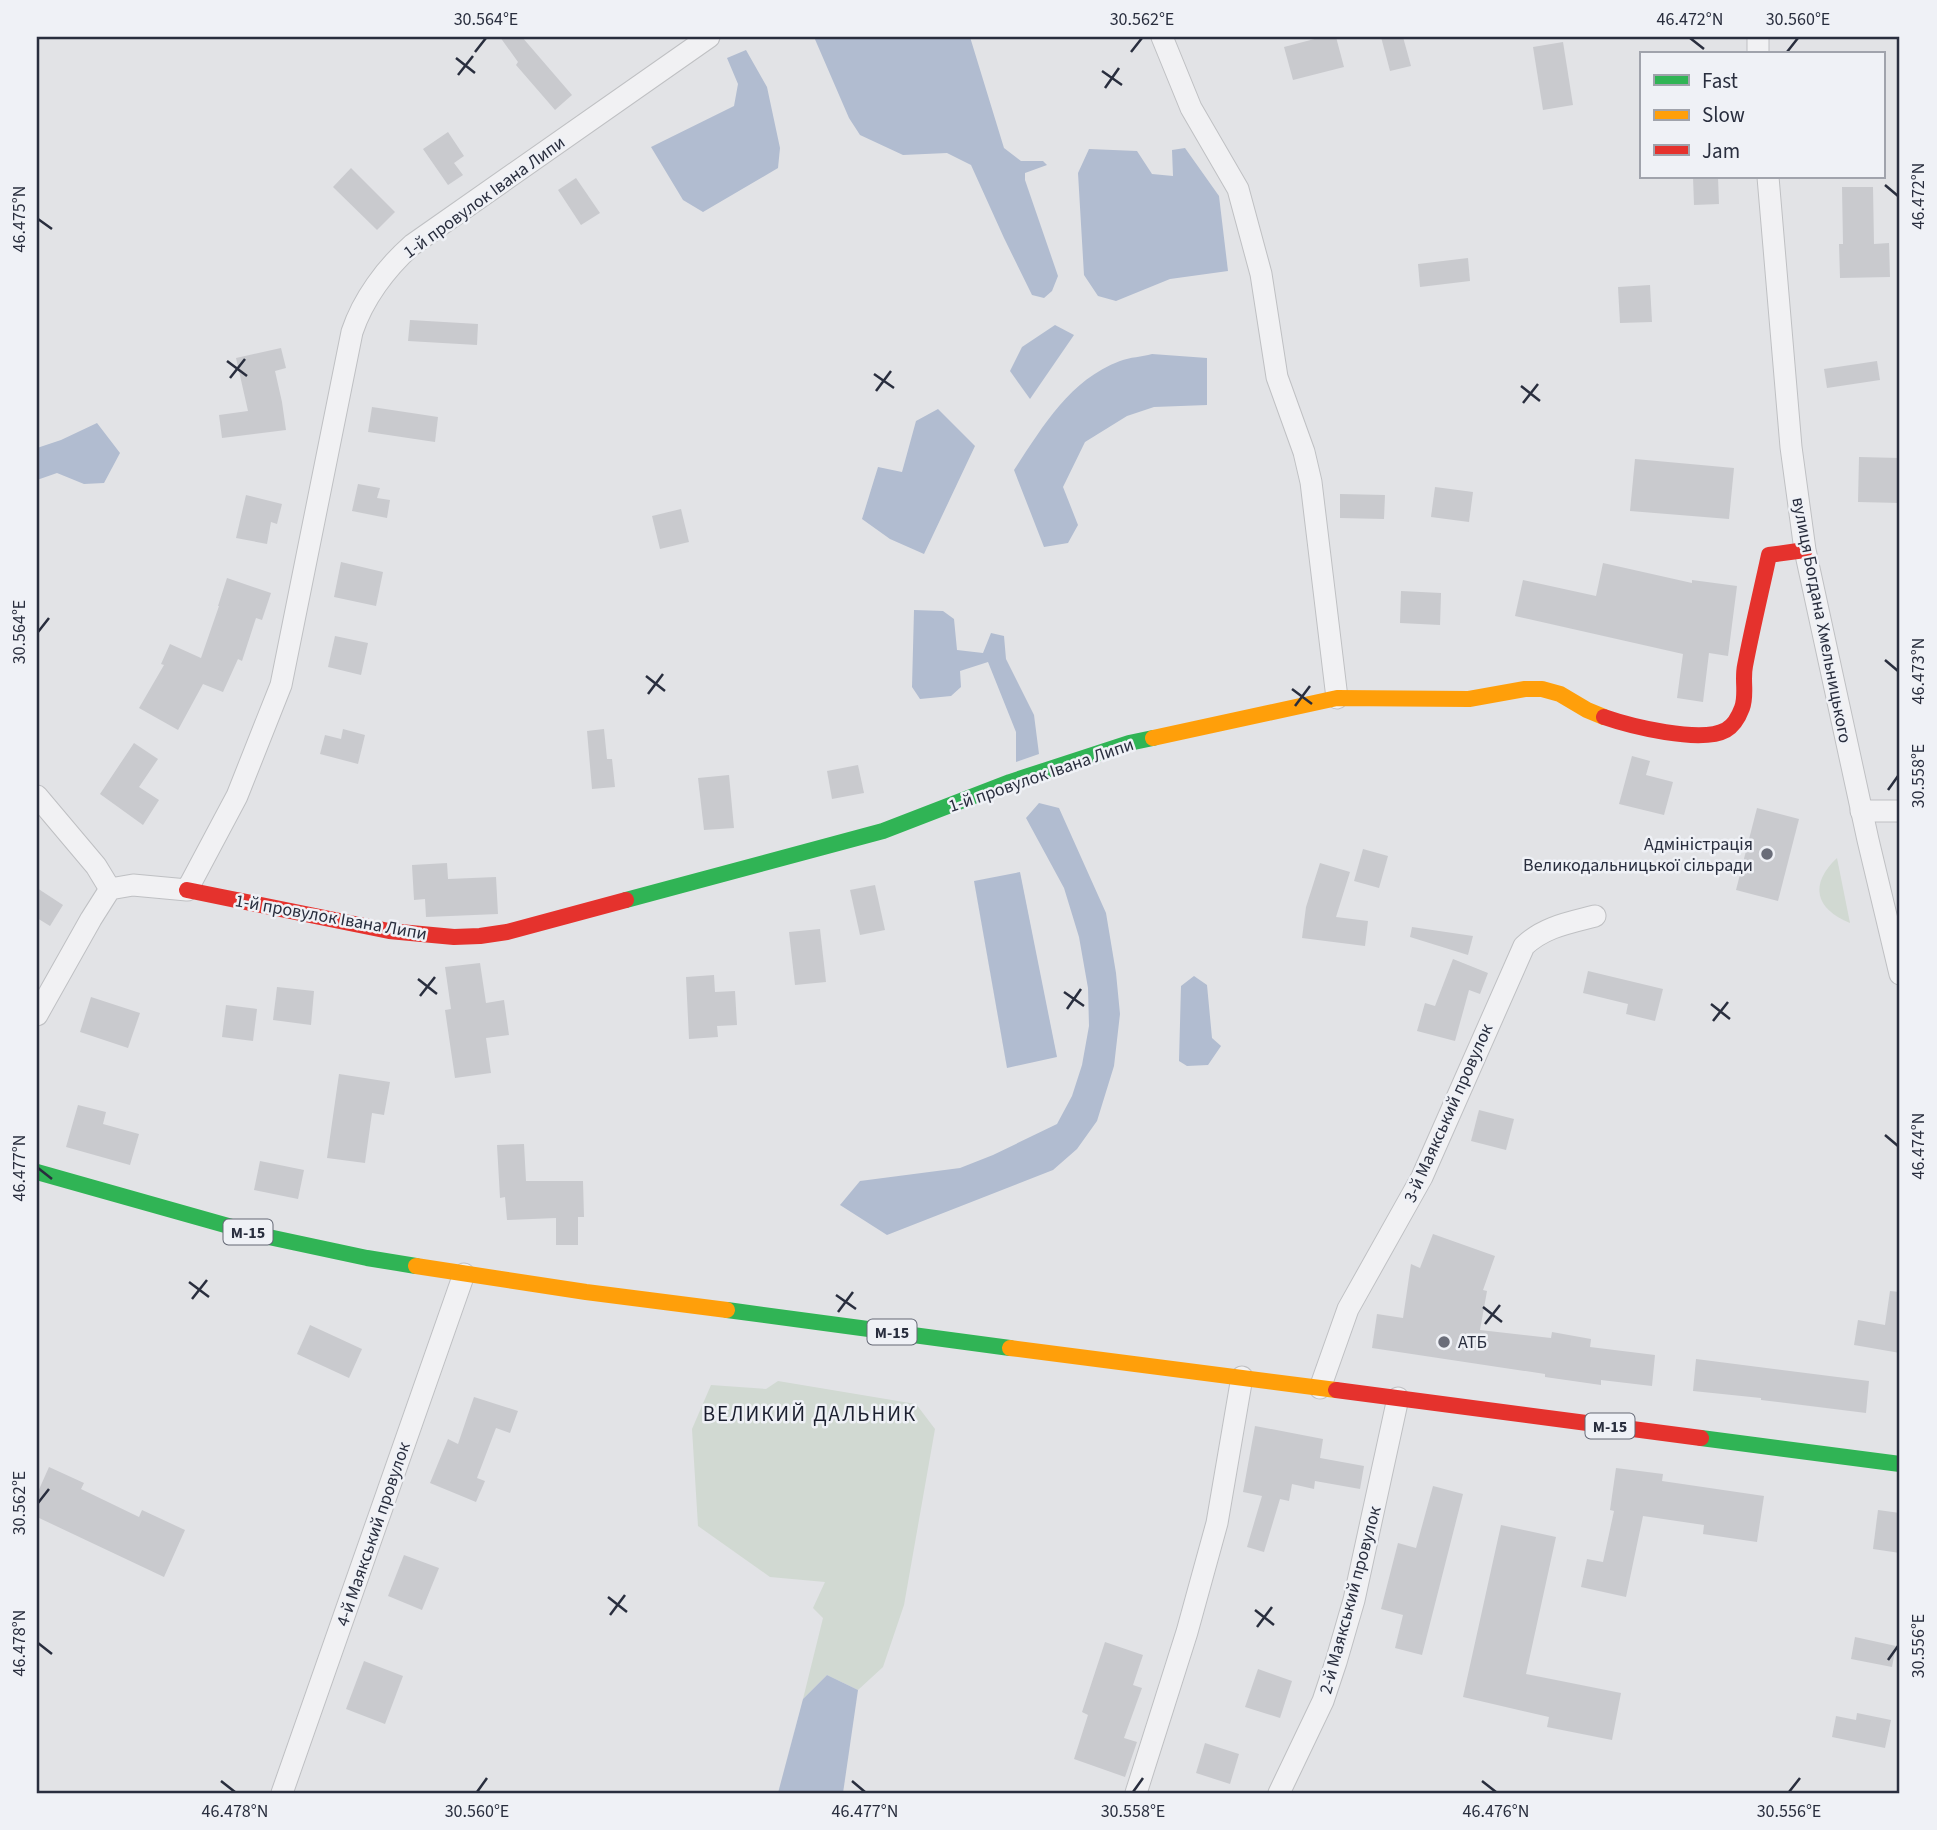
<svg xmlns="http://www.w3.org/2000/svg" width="1937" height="1830" viewBox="0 0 1937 1830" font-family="'Source Sans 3',sans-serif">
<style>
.green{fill:#d1d9d2}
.water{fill:#b1bcd0}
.building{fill:#c9cace}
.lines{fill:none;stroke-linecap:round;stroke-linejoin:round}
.street-casing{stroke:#bfc0c3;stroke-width:23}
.street{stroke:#f1f1f3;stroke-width:21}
.fast{stroke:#30b455;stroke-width:16}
.slow{stroke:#ff9f0a;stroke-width:16}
.jam{stroke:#e5322d;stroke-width:16}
.ticks{fill:none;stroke:#292e3e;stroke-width:2.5}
.poi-dot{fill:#6a6d79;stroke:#eff1f6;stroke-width:2.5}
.labels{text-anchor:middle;stroke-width:5;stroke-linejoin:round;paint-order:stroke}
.shield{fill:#eff1f6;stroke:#646875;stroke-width:2}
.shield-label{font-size:16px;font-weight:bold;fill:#292e3e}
.street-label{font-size:18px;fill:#292e3e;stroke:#eff1f6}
.poi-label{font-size:18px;fill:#292e3e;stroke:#eff1f6;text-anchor:end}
.quarter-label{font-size:21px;letter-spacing:2px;fill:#1b1f2f;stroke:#eff1f6}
.neatline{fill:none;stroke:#292e3e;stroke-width:2.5}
.ticks-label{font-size:18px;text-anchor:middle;fill:#292e3e}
</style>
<rect width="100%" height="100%" fill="#e2e3e6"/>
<g class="green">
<path d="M1837,858L1850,923C1815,909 1809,884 1837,858Z"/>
<path d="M778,1381L916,1404L935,1429L904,1605L883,1667L858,1690L827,1675L803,1699L823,1618L813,1608L825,1582L770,1577L698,1526L692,1429L711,1385L766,1389Z"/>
</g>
<g class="water">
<path d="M814,37H970L1004,148L1021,161H1043L1047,165L1025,173V180L1058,276L1052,291L1044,298L1032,295L1004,238L971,165L947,153L903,155L860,135L849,118Z"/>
<path d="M746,50L767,87L780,148L778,168L703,212L683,200L651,147L734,106L738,84L727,58Z"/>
<path d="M1185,148L1219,196L1228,271L1170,279L1116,301L1098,296L1084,275L1078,173L1089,149L1137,151L1152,174L1173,176L1172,150Z"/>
<path d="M1055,325L1074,335L1030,399L1010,371L1022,347Z"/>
<path d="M1152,354L1207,358V405L1154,407L1127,416L1085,442L1063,487L1078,525L1068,543L1044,547L1014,470C1042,428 1069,380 1120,361C1130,357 1142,357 1152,354Z"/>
<path d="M938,409L975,446L924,554L890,539L862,519L878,467L902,472L916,421Z"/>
<path d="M97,423L120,453L104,483L84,484L57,473L37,480V448L61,440Z"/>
<path d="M914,610L943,611L954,619L957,650L983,653L991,633L1004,636L1006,659L1034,715L1039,754L1016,762V732L988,662L960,671L961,687L951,696L920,699L912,687Z"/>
<path d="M1039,803L1059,808L1106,913L1116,973L1120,1014L1114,1066L1097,1121L1077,1149L1053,1170L887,1235L840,1205L860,1181L960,1168L993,1155L1057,1124L1072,1096L1082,1065L1089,1026L1088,988L1079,937L1064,888L1026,818Z"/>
<path d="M1020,872L1057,1057L1007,1068L974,881Z"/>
<path d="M1194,976L1207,985L1212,1038L1221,1046L1208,1065L1187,1066L1179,1061L1181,986Z"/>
<path d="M827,1675L858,1690L843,1793H778L803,1699Z"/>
</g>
<g class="building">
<path d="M500,37H522L572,95L555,110L516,65L518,62Z"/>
<path d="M1322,37H1336L1344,67L1293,80L1284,47Z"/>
<path d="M1381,37H1403L1411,66L1390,71Z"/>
<path d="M1563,42L1573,105L1543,110L1533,47Z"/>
<path d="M448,132L464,156L454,163L463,175L448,185L423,149Z"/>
<path d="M351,168L395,212L377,230L333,187Z"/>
<path d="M1693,177H1718L1719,204L1694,205Z"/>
<path d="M576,178L600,213L581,225L558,190Z"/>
<path d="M1842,187H1873L1874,244L1889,243L1890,277L1840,278L1839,244H1843Z"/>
<path d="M1468,258L1470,281L1420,287L1418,264Z"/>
<path d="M1650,285L1652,322L1620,323L1618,287Z"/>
<path d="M410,320L478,324L477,345L408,341Z"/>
<path d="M281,348L286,368L275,371L282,402L286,430L222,438L219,415L248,411L236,358Z"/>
<path d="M1877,361L1880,380L1827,388L1824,369Z"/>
<path d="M372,407L438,417L435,442L368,432Z"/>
<path d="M1859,457L1900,458V503L1858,502Z"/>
<path d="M1635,459L1734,468L1729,519L1630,511Z"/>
<path d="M358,484L380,488L377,498L390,500L387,518L352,511Z"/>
<path d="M1435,487L1473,492L1469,522L1431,517Z"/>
<path d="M1340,494L1385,495L1384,519L1340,518Z"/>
<path d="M246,495L282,504L277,524L271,522L267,544L236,538Z"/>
<path d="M681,509L689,542L660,549L652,516Z"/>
<path d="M341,562L383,572L376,606L334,597Z"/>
<path d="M1603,563L1692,583V580L1737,586L1728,656L1709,653L1703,702L1677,698L1683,654L1515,616L1523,580L1596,596Z"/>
<path d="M227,578L271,593L262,620L256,618L242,661L238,659L223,692L203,684L178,730L139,708L164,665L161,664L170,644L201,658L219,606H218Z"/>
<path d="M1401,591L1441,593L1440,625L1400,623Z"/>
<path d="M335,636L368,643L361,675L328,667Z"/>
<path d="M343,729L365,735L358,764L320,754L325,735L341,739Z"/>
<path d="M604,729L607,759H612L615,787L592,789L587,731Z"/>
<path d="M134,743L158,759L139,787L159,800L143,825L100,794Z"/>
<path d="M1632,756L1650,761L1646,775L1673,782L1664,815L1619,804Z"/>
<path d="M858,765L864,793L832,799L827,771Z"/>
<path d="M729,775L734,828L704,830L698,778Z"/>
<path d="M1757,808L1799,819L1778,901L1736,890Z"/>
<path d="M1363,849L1388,856L1379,888L1354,881Z"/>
<path d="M447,863L448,879L496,877L498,914L426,917L425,899L414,900L412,865Z"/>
<path d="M1320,863L1350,872L1336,917L1368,921L1365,946L1302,938L1306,907Z"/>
<path d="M875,885L885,930L860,935L850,890Z"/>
<path d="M37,888L63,905L50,926L37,918Z"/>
<path d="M1412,927L1473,936L1468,955L1410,937Z"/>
<path d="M820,929L826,982L795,985L789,932Z"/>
<path d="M1453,959L1488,973L1480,994L1469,990L1455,1041L1417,1031L1425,1003L1435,1006Z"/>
<path d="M480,963L486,1003L504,1000L509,1035L486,1038L491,1073L455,1078L445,1010L451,1009L445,967Z"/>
<path d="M1588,971L1663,989L1655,1021L1626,1014L1628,1004L1583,993Z"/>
<path d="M714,975L715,992L735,991L737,1025L717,1026L718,1037L689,1039L686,977Z"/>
<path d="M277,987L314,991L311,1025L273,1020Z"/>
<path d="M91,997L140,1013L128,1048L80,1032Z"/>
<path d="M226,1005L257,1009L253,1041L222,1037Z"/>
<path d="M339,1074L390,1082L384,1115L372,1113L365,1163L327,1158Z"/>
<path d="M78,1105L106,1112L103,1124L139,1134L130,1165L66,1147Z"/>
<path d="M1479,1110L1514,1119L1506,1150L1471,1141Z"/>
<path d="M524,1144L526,1181H583L584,1217H578V1245H556V1218L507,1220L505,1197L500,1198L497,1145Z"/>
<path d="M260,1161L304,1170L298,1199L254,1190Z"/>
<path d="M1433,1234L1495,1256L1483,1290L1487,1291L1480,1330L1551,1338L1552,1332L1591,1339L1590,1347L1655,1355L1652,1386L1601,1380V1385L1545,1377V1374L1372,1348L1377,1314L1403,1318L1411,1264L1420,1268Z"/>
<path d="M1890,1291L1900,1292V1353L1854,1345L1858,1320L1885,1325Z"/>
<path d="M310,1325L362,1349L349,1378L297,1354Z"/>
<path d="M1696,1359L1869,1381L1866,1413L1761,1400V1398L1693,1391Z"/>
<path d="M474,1397L518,1411L510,1433L496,1428L477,1478L485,1481L476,1502L430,1483L448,1439L458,1444Z"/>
<path d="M1255,1426L1323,1439L1320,1458L1364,1466L1360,1489L1315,1481L1314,1489L1292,1484L1289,1501L1280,1499L1264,1552L1247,1547L1262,1496L1243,1492Z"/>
<path d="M49,1467L84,1483L81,1489L139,1517L142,1510L185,1530L164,1577L37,1517V1494Z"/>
<path d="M1616,1468L1663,1474L1662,1481L1764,1496L1757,1542L1703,1534L1704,1525L1643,1516L1626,1597L1581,1587L1587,1559L1603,1562L1614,1511L1610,1510Z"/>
<path d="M1433,1486L1463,1494L1422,1655L1395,1648L1403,1615L1381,1609L1398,1543L1416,1548Z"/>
<path d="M1878,1510L1900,1513V1553L1873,1549Z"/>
<path d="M1501,1525L1556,1537L1526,1674L1621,1693L1612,1740L1547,1727L1549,1717L1463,1697Z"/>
<path d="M404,1555L439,1568L422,1610L388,1596Z"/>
<path d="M1855,1637L1896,1646L1892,1667L1851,1659Z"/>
<path d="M1105,1642L1143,1655L1133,1685L1142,1688L1124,1738L1137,1742L1125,1777L1074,1759L1088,1715L1082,1712Z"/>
<path d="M364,1661L403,1676L385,1724L346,1709Z"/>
<path d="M1258,1669L1292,1681L1280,1718L1245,1707Z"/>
<path d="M1857,1713L1891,1720L1885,1748L1832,1737L1836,1716L1856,1720Z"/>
<path d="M1205,1743L1239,1754L1230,1784L1196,1773Z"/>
</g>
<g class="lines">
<g class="street-casing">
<g id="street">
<path d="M1162,37L1191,108L1238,189L1261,274L1277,377L1304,452L1311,482L1337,698"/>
<path d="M1758,37V54"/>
<path d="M1768,177L1791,447L1805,550L1868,840L1900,974"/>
<path d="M37,796L96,866L110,889"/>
<path d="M1861,811H1900"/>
<path d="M37,1015L91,919L110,889L133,885L187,890L237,796L281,685L352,332C363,299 386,268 412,245L709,37"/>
<path d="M1320,1388L1348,1309L1422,1177L1524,946C1544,927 1568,923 1595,916"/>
<path d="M282,1793L464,1274"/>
<path d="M1136,1793L1187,1632L1217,1523L1242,1377"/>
<path d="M1279,1793L1323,1701L1336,1662L1354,1600L1398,1398"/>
</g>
</g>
<use href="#street" class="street"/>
<g class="fast">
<path d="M626,900L883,831L1010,782L1129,743L1153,738"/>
<path d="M37,1172L264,1236L367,1258L416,1266"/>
<path d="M727,1310L1010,1348"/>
<path d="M1701,1438L1900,1464"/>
</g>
<g class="slow">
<path d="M1153,738L1337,698L1469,699L1525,689H1542L1560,694L1587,710L1604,717"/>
<path d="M416,1266L586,1292L727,1310"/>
<path d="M1010,1348L1336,1390"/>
</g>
<g class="jam">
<path d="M1604,717C1630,726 1701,744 1726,730C1733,726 1739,716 1742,708C1747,695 1742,680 1745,666C1752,629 1761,592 1769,555L1805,550"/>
<path d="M187,890L389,931L454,937L480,936L507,932L626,900"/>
<path d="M1336,1390L1701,1438"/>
</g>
</g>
<path class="ticks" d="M1690,38L1704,49M475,52L486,38M1131,52L1142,38M1787,52L1798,38M456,58L475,73M1102,71L1122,85M458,75L473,56M1105,88L1119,68M1885,185L1898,196M38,219L52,229M227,361L247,376M874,374L894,388M230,378L245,359M1521,386L1540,401M876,391L891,371M1523,403L1538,384M38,632L49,618M1885,660L1898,671M646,676L665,691M1292,689L1312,704M648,694L663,674M1295,706L1310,686M1888,790L1898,776M418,979L437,994M1064,992L1084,1006M420,996L435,977M1711,1004L1730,1019M1067,1009L1081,989M1713,1021L1728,1002M1885,1135L1898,1146M38,1168L52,1179M189,1282L209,1297M836,1295L856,1309M192,1299L207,1280M1483,1307L1502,1322M838,1312L853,1292M1485,1324L1500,1305M38,1503L49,1489M608,1597L627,1612M1255,1610L1274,1625M610,1615L625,1595M1257,1627L1272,1607M38,1643L52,1654M1888,1660L1898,1646M221,1781L235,1792M852,1781L865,1792M1482,1781L1496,1792M477,1792L487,1778M1133,1792L1143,1778M1789,1792L1800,1778"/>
<g class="poi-dot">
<circle cx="1767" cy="854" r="7"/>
<circle cx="1444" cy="1342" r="7"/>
</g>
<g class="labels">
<g class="shield">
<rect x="223.5" y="1219.5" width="49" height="25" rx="5"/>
<rect x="867.5" y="1319.5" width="49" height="25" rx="5"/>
<rect x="1585.5" y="1413.5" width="49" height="25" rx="5"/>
</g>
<g class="shield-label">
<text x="248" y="1238">М-15</text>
<text x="892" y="1338">М-15</text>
<text x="1610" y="1432">М-15</text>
</g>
<g class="street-label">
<text transform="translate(484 197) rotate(-36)" y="6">1-й провулок Івана Липи</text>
<text transform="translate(1822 620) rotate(79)" y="6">вулиця Богдана Хмельницького</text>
<text transform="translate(1041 775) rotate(-19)" y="6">1-й провулок Івана Липи</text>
<text transform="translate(331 917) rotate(10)" y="6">1-й провулок Івана Липи</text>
<text transform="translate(1448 1113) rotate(-66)" y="6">3-й Маякський провулок</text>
<text transform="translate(373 1534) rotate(-71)" y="6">4-й Маякський провулок</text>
<text transform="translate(1350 1600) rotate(-75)" y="6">2-й Маякський провулок</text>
</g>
<g class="poi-label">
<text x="1753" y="850">Адміністрація<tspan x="1753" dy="21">Великодальницької сільради</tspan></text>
<text x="1458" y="1348" text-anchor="start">АТБ</text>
</g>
<g class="quarter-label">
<text x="810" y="1421">ВЕЛИКИЙ ДАЛЬНИК</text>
</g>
</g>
<rect width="1937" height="1830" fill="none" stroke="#eff1f6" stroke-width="77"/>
<rect x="1640" y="52" width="245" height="126" fill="#eff1f6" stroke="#a0a3ac" stroke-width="2"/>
<rect x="1654" y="75" width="35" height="10" fill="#30b455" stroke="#a0a3ac" stroke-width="2"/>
<text x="1702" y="88" font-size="21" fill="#292e3e">Fast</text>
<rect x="1654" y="110" width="35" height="10" fill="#ff9f0a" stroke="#a0a3ac" stroke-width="2"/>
<text x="1702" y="122" font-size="21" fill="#292e3e">Slow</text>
<rect x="1654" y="145" width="35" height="10" fill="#e5322d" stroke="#a0a3ac" stroke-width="2"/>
<text x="1702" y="158" font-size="21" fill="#292e3e">Jam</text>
<rect x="38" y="38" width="1860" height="1754" class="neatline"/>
<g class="ticks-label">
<text x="486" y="25">30.564°E</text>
<text x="1142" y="25">30.562°E</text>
<text x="1690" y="25">46.472°N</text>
<text x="1798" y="25">30.560°E</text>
<text transform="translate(1918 196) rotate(-90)" y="6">46.472°N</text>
<text transform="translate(19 219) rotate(-90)" y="6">46.475°N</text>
<text transform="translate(19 632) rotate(-90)" y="6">30.564°E</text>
<text transform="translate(1918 671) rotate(-90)" y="6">46.473°N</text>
<text transform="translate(1918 776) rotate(-90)" y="6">30.558°E</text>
<text transform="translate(1918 1146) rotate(-90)" y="6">46.474°N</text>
<text transform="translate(19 1168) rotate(-90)" y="6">46.477°N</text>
<text transform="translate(19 1503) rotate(-90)" y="6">30.562°E</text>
<text transform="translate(19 1643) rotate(-90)" y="6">46.478°N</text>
<text transform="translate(1918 1646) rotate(-90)" y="6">30.556°E</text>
<text x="235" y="1817">46.478°N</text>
<text x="477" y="1817">30.560°E</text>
<text x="865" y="1817">46.477°N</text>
<text x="1133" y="1817">30.558°E</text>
<text x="1496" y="1817">46.476°N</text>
<text x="1789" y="1817">30.556°E</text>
</g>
</svg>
